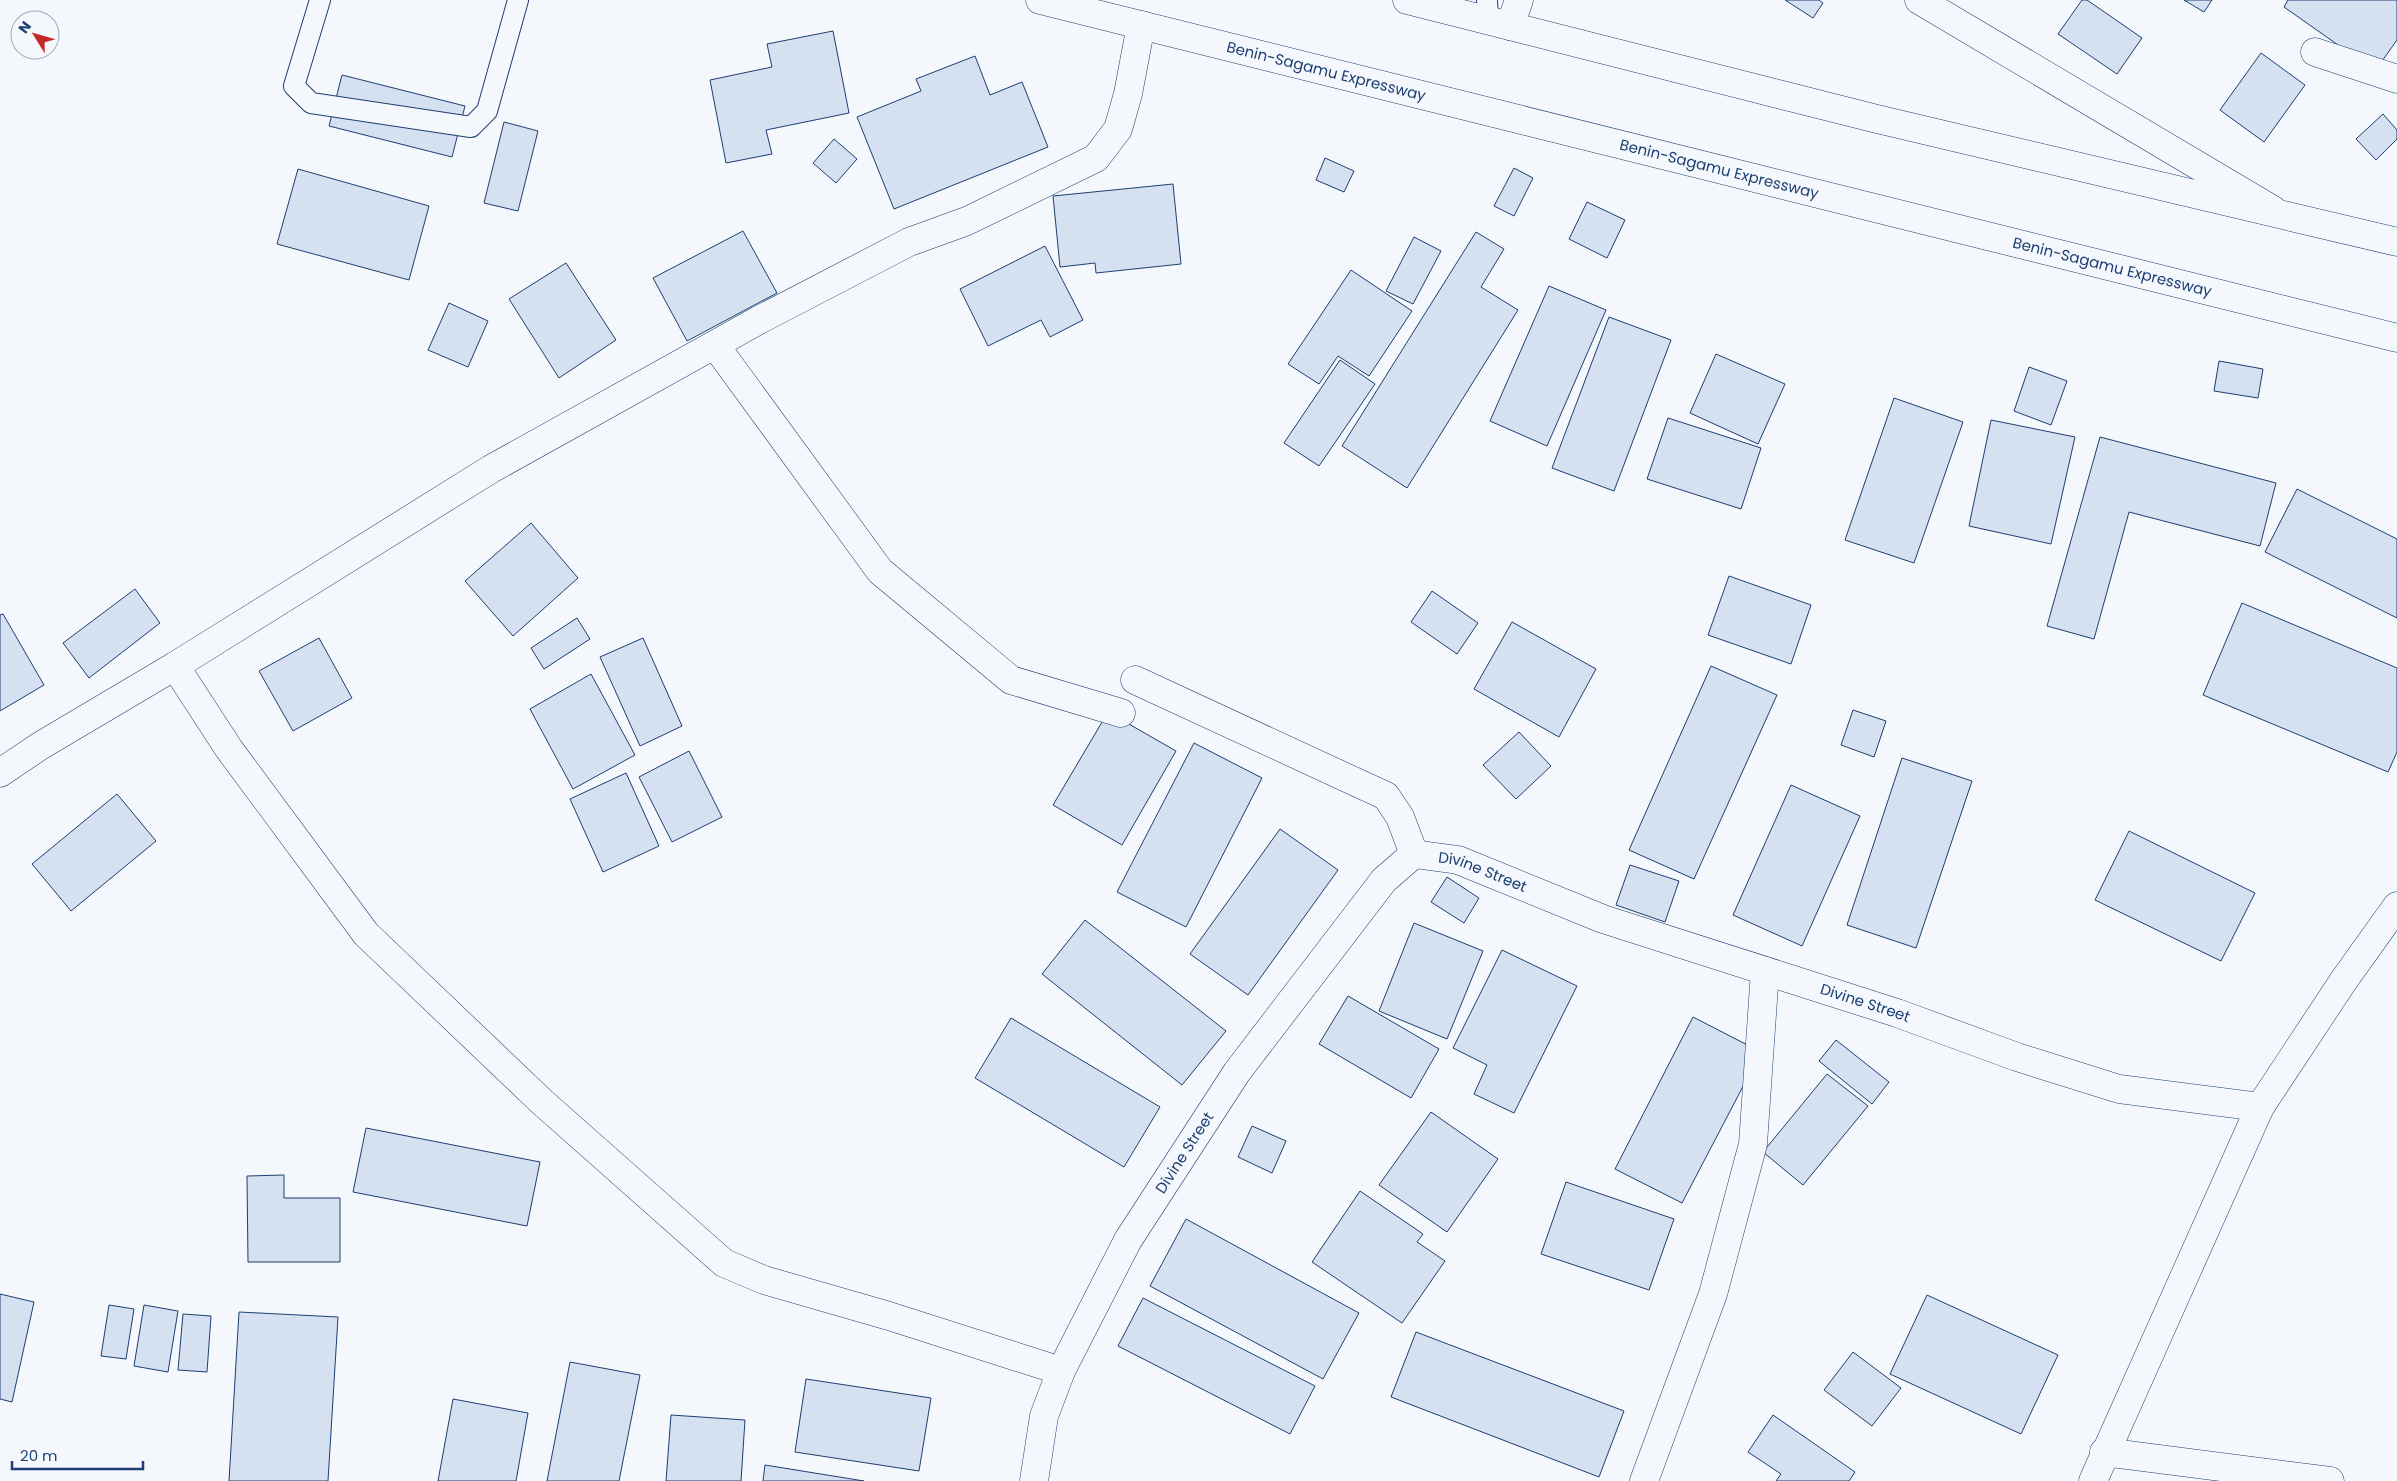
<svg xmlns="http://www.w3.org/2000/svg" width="2397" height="1481" viewBox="0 0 2397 1481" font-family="Poppins,sans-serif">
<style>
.building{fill:#d5e0f0;stroke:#1d3f73}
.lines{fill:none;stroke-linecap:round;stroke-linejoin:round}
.service-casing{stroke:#1d3f73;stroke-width:22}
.minor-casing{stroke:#1d3f73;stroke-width:29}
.trunk-casing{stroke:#1d3f73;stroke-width:29}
.service{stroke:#f4f7fb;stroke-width:20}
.minor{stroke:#f4f7fb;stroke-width:28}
.trunk{stroke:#f4f7fb;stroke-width:28}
.labels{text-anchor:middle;stroke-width:4;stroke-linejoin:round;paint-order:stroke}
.street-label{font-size:15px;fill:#1d3f73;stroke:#f4f7fb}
</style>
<rect width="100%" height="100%" fill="#f4f7fb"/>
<g class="building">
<path d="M1785,0H1819L1823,3L1813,18Z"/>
<path d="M2082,0H2087L2142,38L2117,74L2058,34Z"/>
<path d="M2184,0H2212L2204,12Z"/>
<path d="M2288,0H2397V40L2375,71L2284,7Z"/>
<path d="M833,31L849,113L766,130L772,154L726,163L710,80L772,67L767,44Z"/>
<path d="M2261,53L2305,85L2264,142L2220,110Z"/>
<path d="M975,56L990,95L1022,82L1048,147L894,209L857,117L921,91L916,79Z"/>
<path d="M342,75L465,106L452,157L329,126Z"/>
<path d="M2383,114L2397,130V139L2376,160L2356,139Z"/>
<path d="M504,122L538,131L518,211L484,203Z"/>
<path d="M834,139L857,159L836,183L813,163Z"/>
<path d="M1325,158L1354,171L1344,192L1316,180Z"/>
<path d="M1514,168L1533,178L1514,216L1494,206Z"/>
<path d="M298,169L429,206L409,280L277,244Z"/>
<path d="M1173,184L1181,264L1096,273L1095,263L1060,267L1053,196Z"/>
<path d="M1587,202L1625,220L1607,258L1569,239Z"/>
<path d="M743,231L777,293L687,341L653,278Z"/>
<path d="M1476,232L1504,249L1481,287L1518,310L1407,488L1342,446Z"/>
<path d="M1414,237L1441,251L1413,304L1386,291Z"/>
<path d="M1045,246L1083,320L1050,337L1041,320L988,346L960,289Z"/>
<path d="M566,263L616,340L559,378L509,299Z"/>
<path d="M1351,270L1412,311L1369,376L1338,356L1319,384L1288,364Z"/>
<path d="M1549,286L1606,310L1547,446L1490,421Z"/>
<path d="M449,303L488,321L468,367L428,350Z"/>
<path d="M1609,317L1671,340L1614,491L1552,468Z"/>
<path d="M1716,354L1785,384L1758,444L1690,413Z"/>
<path d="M1340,360L1375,384L1319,466L1284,443Z"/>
<path d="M2219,361L2263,369L2258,398L2214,391Z"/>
<path d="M2029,367L2067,381L2051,425L2014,411Z"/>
<path d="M1894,398L1963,422L1914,563L1845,540Z"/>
<path d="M1668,418L1761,448L1741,509L1647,479Z"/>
<path d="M1991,420L2075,437L2051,544L1969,526Z"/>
<path d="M2100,437L2276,483L2260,546L2129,512L2094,639L2047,626Z"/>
<path d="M2297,489L2397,539V618L2265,552Z"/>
<path d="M531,523L578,578L513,636L465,581Z"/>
<path d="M1729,576L1811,605L1791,664L1708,635Z"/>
<path d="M135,589L160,623L89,678L63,643Z"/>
<path d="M1432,591L1478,623L1457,654L1411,622Z"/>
<path d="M2242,603L2397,668V752L2388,772L2203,695Z"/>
<path d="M3,614L44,685L0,711V615Z"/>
<path d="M577,618L590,639L544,669L531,648Z"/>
<path d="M1512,622L1596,669L1559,737L1474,689Z"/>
<path d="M319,638L352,698L293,731L259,671Z"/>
<path d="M643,638L682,726L640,746L600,657Z"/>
<path d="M1711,666L1777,695L1694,879L1629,850Z"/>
<path d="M591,674L635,755L573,789L530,709Z"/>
<path d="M1853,710L1886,721L1874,757L1841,745Z"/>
<path d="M1108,712L1176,751L1122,845L1053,805Z"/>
<path d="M1519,732L1551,766L1516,799L1483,765Z"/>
<path d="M1194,743L1262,778L1186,927L1117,892Z"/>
<path d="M689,751L722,817L672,842L639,777Z"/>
<path d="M1902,758L1972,781L1916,948L1847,925Z"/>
<path d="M626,773L659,846L603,872L570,799Z"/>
<path d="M1791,785L1860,816L1802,946L1733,915Z"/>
<path d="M117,794L156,841L71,911L32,864Z"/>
<path d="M1280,829L1338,870L1248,995L1190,954Z"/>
<path d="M2129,831L2255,893L2221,961L2095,900Z"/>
<path d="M1630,865L1679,881L1665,922L1616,905Z"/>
<path d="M1447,877L1479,898L1464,923L1431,902Z"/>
<path d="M1085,920L1226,1031L1182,1085L1042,974Z"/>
<path d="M1414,923L1483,951L1447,1039L1379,1011Z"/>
<path d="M1502,950L1577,986L1514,1113L1474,1094L1487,1065L1453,1048Z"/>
<path d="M1348,996L1439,1049L1411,1098L1319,1044Z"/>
<path d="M1693,1017L1761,1052L1682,1203L1615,1169Z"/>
<path d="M1011,1018L1160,1107L1124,1167L975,1078Z"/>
<path d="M1836,1040L1889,1082L1872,1104L1819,1061Z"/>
<path d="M1827,1074L1868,1106L1803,1185L1763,1152Z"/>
<path d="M1431,1112L1498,1159L1447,1232L1379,1185Z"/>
<path d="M1252,1126L1286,1141L1272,1173L1238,1157Z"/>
<path d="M366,1128L540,1162L527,1226L353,1192Z"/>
<path d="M284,1175V1198H340V1262H248L247,1176Z"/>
<path d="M1566,1182L1674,1219L1649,1290L1541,1254Z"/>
<path d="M1360,1191L1423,1234L1417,1242L1445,1261L1402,1323L1312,1262Z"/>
<path d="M1186,1219L1359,1313L1323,1379L1150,1286Z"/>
<path d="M0,1294L34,1302L12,1402L0,1399Z"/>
<path d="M1927,1295L2058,1355L2021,1434L1890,1374Z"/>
<path d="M1143,1298L1315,1386L1290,1434L1118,1346Z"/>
<path d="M109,1305L134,1309L126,1359L101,1356Z"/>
<path d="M144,1305L178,1311L168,1372L134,1366Z"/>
<path d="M239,1312L338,1317L328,1481H229Z"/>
<path d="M183,1314L211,1316L207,1372L178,1370Z"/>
<path d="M1416,1332L1624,1411L1599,1477L1391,1397Z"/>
<path d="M1853,1352L1901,1388L1872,1426L1824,1390Z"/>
<path d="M570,1362L640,1375L619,1481H547Z"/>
<path d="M806,1379L931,1398L919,1471L795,1452Z"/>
<path d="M453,1399L528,1413L516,1481H438Z"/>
<path d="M671,1415L745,1420L741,1481H666Z"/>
<path d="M1773,1415L1855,1472L1849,1481H1776L1781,1474L1748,1452Z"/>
<path d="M765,1465L864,1481H763Z"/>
</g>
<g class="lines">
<g class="service-casing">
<g id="service">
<path d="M320,0L294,86L311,103L471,127L487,111L518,0"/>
<path d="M1487,0L1488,19"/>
</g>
</g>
<g class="minor-casing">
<g id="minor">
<path d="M1919,0L2273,210"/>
<path d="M1510,26L1519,0"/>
<path d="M2315,52L2397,79"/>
<path d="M715,345L880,571L1011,680L1121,713"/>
<path d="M175,666L229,749L366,934L541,1101L724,1263L764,1280L889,1316L1061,1371"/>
<path d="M1135,680L1386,796L1400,817L1414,854"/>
<path d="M0,773L40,746L175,666L491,469L759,320L909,242L967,221L1096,158L1118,129L1128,94L1141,25"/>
<path d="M2104,1452L2330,1481"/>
<path id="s1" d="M1034,1481L1044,1416L1061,1371L1128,1240L1237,1072L1384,880L1414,854L1458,860L1603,919L1897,1013L2017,1057L2119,1089L2260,1107"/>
<path d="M1644,1481L1713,1294L1753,1144L1765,971"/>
<path d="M2093,1481L2260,1107L2344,980L2397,906"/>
</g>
</g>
<g class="trunk-casing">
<g id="trunk">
<path id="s2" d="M1040,0L2397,338"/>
<path d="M1407,0L1877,119L2397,242"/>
</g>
</g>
<use href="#service" class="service"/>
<use href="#minor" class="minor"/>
<use href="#trunk" class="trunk"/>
</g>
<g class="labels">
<g class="street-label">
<text dy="5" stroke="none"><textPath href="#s2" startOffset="295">Benin-Sagamu Expressway</textPath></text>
<text dy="5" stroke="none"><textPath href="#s2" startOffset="700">Benin-Sagamu Expressway</textPath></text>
<text dy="5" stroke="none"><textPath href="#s2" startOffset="1105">Benin-Sagamu Expressway</textPath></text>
<text dy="5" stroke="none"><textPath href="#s1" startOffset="814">Divine Street</textPath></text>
<text dy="5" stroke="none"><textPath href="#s1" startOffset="1219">Divine Street</textPath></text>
<text dy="5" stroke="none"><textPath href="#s1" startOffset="365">Divine Street</textPath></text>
</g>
</g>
<g transform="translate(35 35) rotate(307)"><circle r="24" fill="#f4f7fb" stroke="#9eadc5"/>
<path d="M0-4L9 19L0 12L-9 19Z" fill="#c62828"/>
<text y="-8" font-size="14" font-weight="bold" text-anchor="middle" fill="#1d3f73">N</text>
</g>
<path d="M12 1461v8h131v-8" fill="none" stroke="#1d3f73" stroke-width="2.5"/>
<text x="20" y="1461" font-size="15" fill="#1d3f73" stroke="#f4f7fb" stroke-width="4" paint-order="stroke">20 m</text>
</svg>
